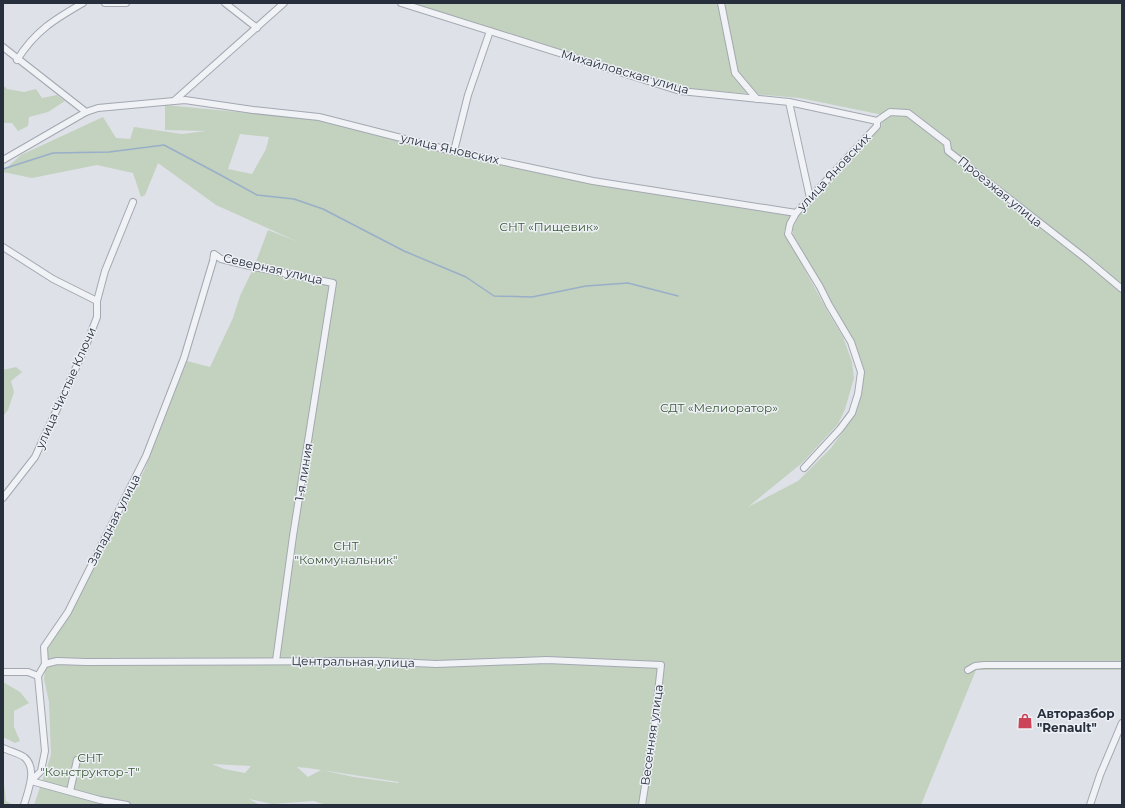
<svg xmlns="http://www.w3.org/2000/svg" width="1125" height="808" viewBox="0 0 1125 808" font-family="Montserrat,sans-serif">
<style>
.green{fill:#c3d1bf;fill-rule:evenodd}
.lines{fill:none;stroke-linecap:round;stroke-linejoin:round}
.stream{stroke:#99afc7;stroke-width:1.5}
.minor-casing{stroke:#a3a8b1;stroke-width:8}
.minor{stroke:#f0f2f5;stroke-width:6}
.labels{text-anchor:middle;stroke-width:3;stroke-linejoin:round;paint-order:stroke}
.street-label{font-size:12px;fill:#272f3d;stroke:#edf0f5}
.park-label{font-size:12px;fill:#3b5935;stroke:#edf0f5}
.poi-label{font-size:12px;font-weight:bold;fill:#272f3d;stroke:#edf0f5;text-anchor:start}
</style>
<rect width="100%" height="100%" fill="#dee1e7"/>
<g class="green">
<path d="M409,3H1122V670H976L921,805H326L314,801L272,804L249,799L260,805H34L51,755L49,702L44,679L48,648L104,549L144,471L187,361L210,367L233,318L240,296L254,267L268,230L296,241L216,205L158,163L145,195L141,197L133,173L97,165L32,178L3,172V171L21,155L103,117L116,138L130,139L134,127L182,134L206,131L165,130V105L323,120L436,150L604,186L789,213L790,218L784,232L828,312L843,337L852,362L854,378L845,409L838,424L802,463L748,507L798,481L831,448L853,418L862,385L861,359L841,318L793,235V228L799,215L881,127L883,115L800,98L684,88ZM240,134L269,137L266,149L252,174L228,169ZM212,764L251,766L245,773L224,769ZM297,767L308,768L399,782L398,783L354,777L321,770L308,777Z"/>
<path d="M3,85L7,89L24,92L36,89L42,98L57,95L65,101L48,112L29,117L28,126L18,131L12,123H3Z"/>
<path d="M16,367L22,372L11,381L14,392L8,410L3,416V370Z"/>
<path d="M3,682L20,692L29,703L14,711V727L20,741L15,743L3,737Z"/>
<path d="M3,775L6,801L13,805H3Z"/>
</g>
<g class="lines">
<path class="stream" d="M3,169L53,153L109,152L164,145L215,172L257,195L294,199L323,209L404,251L466,277L494,296L532,297L586,286L628,283L678,296"/>
<g class="minor-casing">
<g id="minor">
<path d="M105,3H126"/>
<path d="M225,3L257,28"/>
<path d="M401,3L680,91L789,102L877,121"/>
<path d="M721,3L735,73L757,99"/>
<path d="M3,47L86,112"/>
<path d="M17,60C35,31 55,19 83,3"/>
<path d="M175,100L284,3"/>
<path d="M789,102L810,198"/>
<path d="M877,121L890,112L908,113L947,143L948,151L1085,258L1122,289"/>
<path d="M454,151L468,95L490,31"/>
<path d="M3,160L86,112L98,108L185,100L253,110L319,117L448,150L593,181L796,213L877,126V121"/>
<path d="M796,213L790,224L788,234L820,287L829,305L851,342L861,372L858,394L852,413L840,429L804,468"/>
<path d="M3,247L53,279L97,301"/>
<path d="M3,498L35,457L85,348L97,317V301L105,271L133,202"/>
<path d="M45,664L57,661L86,662L376,661L436,664L547,660L661,665L654,729L642,805"/>
<path d="M968,670L975,666L984,665H1122"/>
<path d="M3,672H28L38,676"/>
<path d="M3,748C9,751 18,753 24,757C38,768 28,791 24,805"/>
<path d="M31,781L41,771L45,751L38,676L45,664L44,647L68,612L146,456L184,358L213,261L214,254L221,259L254,267L333,283L293,536L276,661"/>
<path d="M31,781L100,800L127,805"/>
<path d="M70,791L77,760"/>
<path d="M1090,805L1100,775L1122,723"/>
</g>
</g>
<use href="#minor" class="minor"/>
</g>
<defs>
<g id="shop-bare" transform="scale(1.2)"><path d="M-5-2.5h2.3a2.7 3.5 0 0 1 5.4 0H5L5.5 6h-11ZM-1.5-2.5h3a1.5 2.3 0 0 0-3 0Z" fill="#cb4457" stroke="#edf0f5" stroke-width="2.5" paint-order="stroke"/></g>
</defs>
<g fill-rule="evenodd">
<use href="#shop-bare" x="1025" y="721"/>
</g>
<g class="labels">
<g class="street-label">
<text transform="translate(625 72) rotate(16)" y="4">Михайловская улица</text>
<text transform="translate(450 149) rotate(13)" y="4">улица Яновских</text>
<text transform="translate(834 172) rotate(-47)" y="4">улица Яновских</text>
<text transform="translate(1000 192) rotate(39)" y="4">Проезжая улица</text>
<text transform="translate(273 269) rotate(13)" y="4">Северная улица</text>
<text transform="translate(66 388) rotate(-66)" y="4">улица Чистые Ключи</text>
<text transform="translate(304 472) rotate(-81)" y="4">1-я линия</text>
<text transform="translate(114 520) rotate(-63)" y="4">Западная улица</text>
<text transform="translate(353 662) rotate(1)" y="4">Центральная улица</text>
<text transform="translate(652 735) rotate(-82)" y="4">Весенняя улица</text>
</g>
<g class="park-label">
<text x="549" y="231">СНТ «Пищевик»</text>
<text x="719" y="412">СДТ «Мелиоратор»</text>
<text x="346" y="550">СНТ<tspan x="346" dy="14">"Коммунальник"</tspan></text>
<text x="90" y="762">СНТ<tspan x="90" dy="14">"Конструктор-Т"</tspan></text>
</g>
<g class="poi-label">
<text x="1037" y="718">Авторазбор<tspan x="1037" dy="14">"Renault"</tspan></text>
</g>
</g>
<rect width="1125" height="808" fill="none" stroke="#272f3d" stroke-width="8"/>
</svg>
